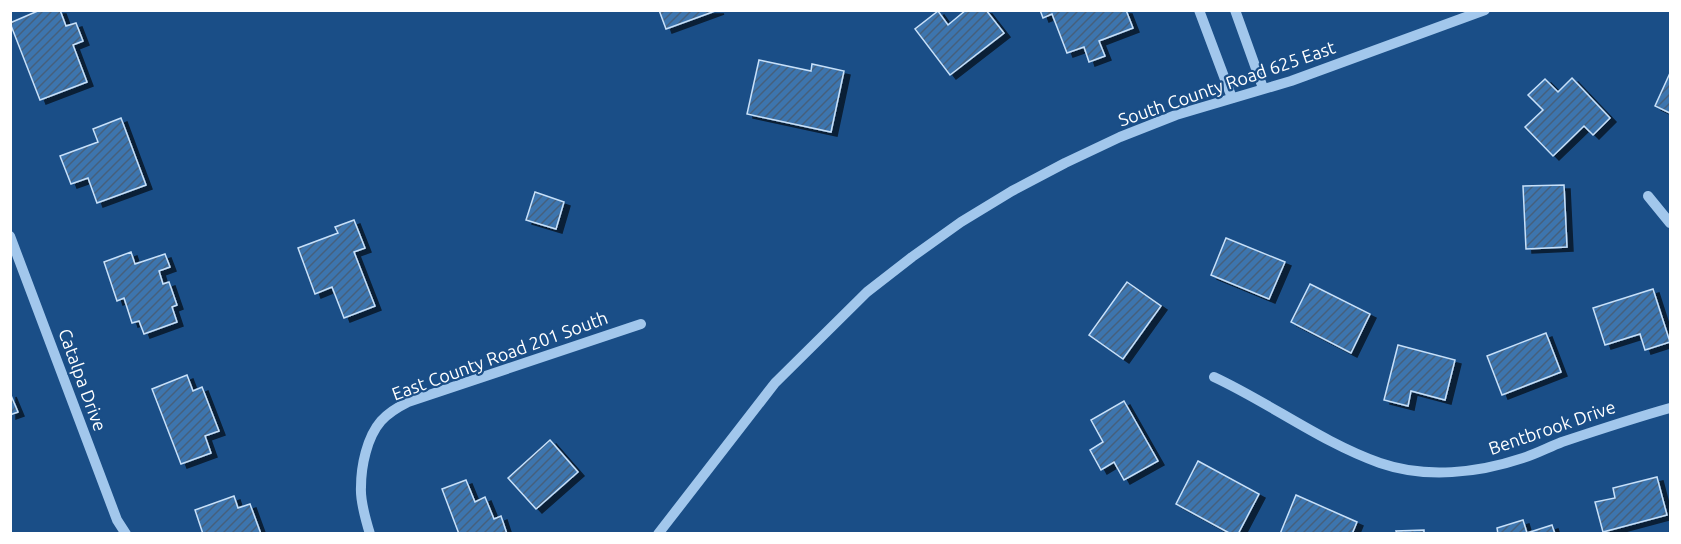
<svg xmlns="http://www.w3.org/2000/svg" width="1681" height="544" viewBox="0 0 1681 544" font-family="Ubuntu,sans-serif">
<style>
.building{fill:url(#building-hatch);stroke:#c7e0f9;stroke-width:1.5;filter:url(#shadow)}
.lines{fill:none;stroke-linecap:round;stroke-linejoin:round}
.minor{stroke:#a2c7ec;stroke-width:10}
.labels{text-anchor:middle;stroke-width:4.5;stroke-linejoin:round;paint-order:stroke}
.street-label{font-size:18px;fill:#fff;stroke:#1a4e87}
</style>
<defs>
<pattern id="building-hatch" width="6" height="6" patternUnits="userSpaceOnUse" patternTransform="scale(1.5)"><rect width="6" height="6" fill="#3e75ae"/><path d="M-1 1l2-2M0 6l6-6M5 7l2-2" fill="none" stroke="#45607d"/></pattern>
<filter id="shadow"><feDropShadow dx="6" dy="4" stdDeviation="0" flood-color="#0009"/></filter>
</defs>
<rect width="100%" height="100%" fill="#1a4e87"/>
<g class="building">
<path d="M40,10H60L66,26L76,23L83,41L73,45L87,82L40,100L10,23Z"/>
<path d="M659,10H718L666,29Z"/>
<path d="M966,10H986L1004,33L950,75L915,29L938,11L948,25Z"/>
<path d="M1040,10H1126L1133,28L1099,41L1105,56L1089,62L1084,47L1067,53L1052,14L1043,18Z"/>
<path d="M759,60L811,71L812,64L844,71L831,132L747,114Z"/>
<path d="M1670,73V113L1655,106Z"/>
<path d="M1572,78L1610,118L1593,135L1584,126L1553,156L1525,127L1543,110L1528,95L1545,79L1558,92Z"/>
<path d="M121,118L146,185L97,203L88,178L71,184L60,156L98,142L93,129Z"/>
<path d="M1564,185L1567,247L1526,249L1523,186Z"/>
<path d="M535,192L564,202L556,229L526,220Z"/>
<path d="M354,220L365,248L354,252L375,306L344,318L332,287L315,294L298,248L338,233L335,227Z"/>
<path d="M1226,238L1285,262L1269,299L1211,275Z"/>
<path d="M131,252L135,264L165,254L170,267L159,271L163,284L169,282L177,305L172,307L177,322L144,334L139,321L132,323L124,298L117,301L104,262Z"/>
<path d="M1127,282L1161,306L1123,359L1089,335Z"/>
<path d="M1310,284L1370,314L1351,353L1291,322Z"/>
<path d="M1653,289L1670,342L1645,350L1640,334L1605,345L1593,308Z"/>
<path d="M1546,333L1561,372L1502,395L1487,356Z"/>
<path d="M1398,345L1455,360L1445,400L1411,391L1408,406L1384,400Z"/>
<path d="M187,375L193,391L202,387L219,431L205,436L211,453L181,464L152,389Z"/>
<path d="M10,393L18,412L10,415Z"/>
<path d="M1124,401L1158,461L1124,480L1114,462L1101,470L1090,450L1103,442L1091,420Z"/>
<path d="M550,440L578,472L536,509L508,478Z"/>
<path d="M1198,461L1259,494L1238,534H1231L1176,504Z"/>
<path d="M1657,477L1667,515L1603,532L1595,502L1615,498L1613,488Z"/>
<path d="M466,480L475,502L485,497L494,519L501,516L507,534H459L442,489Z"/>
<path d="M1296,495L1357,522L1352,534H1280Z"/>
<path d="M234,496L238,508L250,504L261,534H203L195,510Z"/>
<path d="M1523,520L1527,533L1552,525L1555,534H1498L1497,528Z"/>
<path d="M1424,530V534H1397L1396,531Z"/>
</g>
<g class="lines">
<g class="minor">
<path d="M1199,10L1232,98"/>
<path d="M1235,10L1263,88"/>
<path d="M1648,196L1670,223"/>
<path d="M10,236L117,520L126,534"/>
<path d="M1214,377C1270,403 1321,442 1380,463C1426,479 1478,473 1523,458C1536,454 1549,447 1562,442C1598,430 1634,418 1670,408"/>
<path d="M370,534C366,521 360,500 361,487C361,466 367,437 381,421C389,412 398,407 408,402L641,324"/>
<path d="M658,534L775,383L867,292L912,257L961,222L1012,191L1065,163L1120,137L1176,115L1291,81L1485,10"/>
</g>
</g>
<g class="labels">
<g class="street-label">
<text transform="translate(1227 84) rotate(-19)" y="6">South County Road 625 East</text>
<text transform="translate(500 356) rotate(-20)" y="6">East County Road 201 South</text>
<text transform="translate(82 380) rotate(70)" y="6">Catalpa Drive</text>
<text transform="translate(1552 428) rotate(-19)" y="6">Bentbrook Drive</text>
</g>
</g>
<rect width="1681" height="544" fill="none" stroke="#ffffff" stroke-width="24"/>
</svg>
